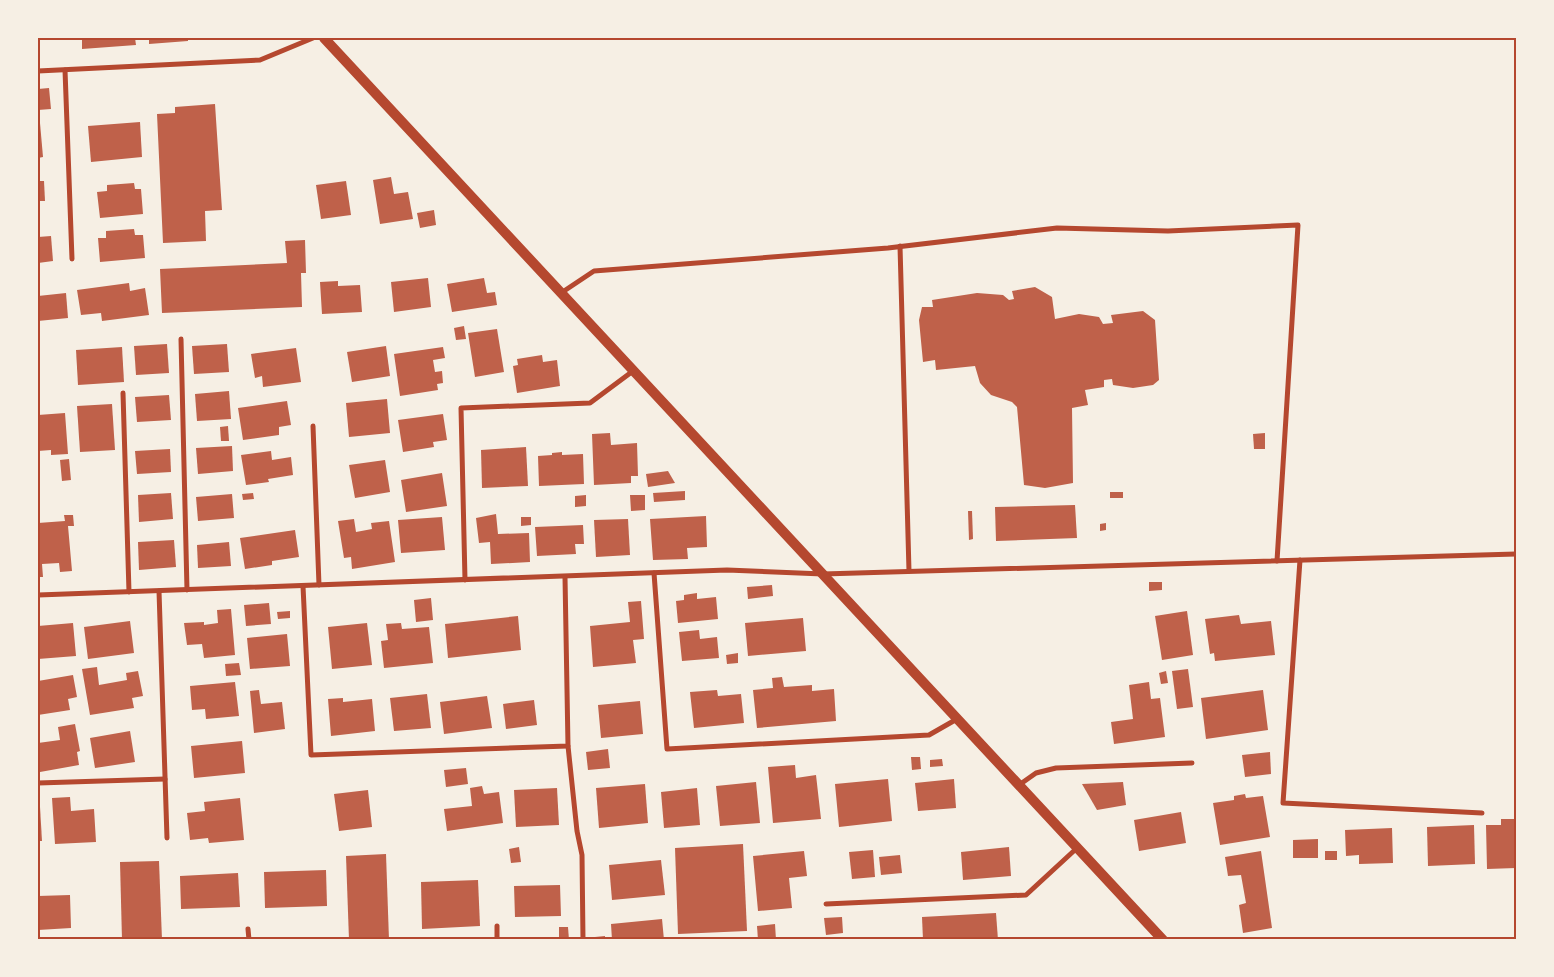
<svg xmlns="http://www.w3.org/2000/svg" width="1554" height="977" viewBox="0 0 1554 977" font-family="Commissioner,sans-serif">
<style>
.building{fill:#bf614a}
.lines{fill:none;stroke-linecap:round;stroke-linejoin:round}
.minor{stroke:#b5482f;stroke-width:5}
.secondary{stroke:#b5482f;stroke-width:10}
.neatline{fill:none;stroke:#b5482f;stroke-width:2}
</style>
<rect width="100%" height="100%" fill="#f6efe4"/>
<g class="building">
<path d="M82,38H135L136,45L82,49Z"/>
<path d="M149,38H188V41L149,44Z"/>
<path d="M49,88L51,109L38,110V89Z"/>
<path d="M215,104L222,210L205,211L206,241L163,243L157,114L175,113V107Z"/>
<path d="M140,122L142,157L91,162L88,126Z"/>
<path d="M38,123H40L43,157L38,158Z"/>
<path d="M391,177L394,194L408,192L413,219L380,224L373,180Z"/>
<path d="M38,181H44L45,201H38Z"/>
<path d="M346,181L351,215L321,219L316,185Z"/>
<path d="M134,183L135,189H141L143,214L100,218L97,192L107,191V185Z"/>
<path d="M434,210L436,225L420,228L417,213Z"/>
<path d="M134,229L135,235H143L145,258L100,262L98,238H106V231Z"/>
<path d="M51,236L53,261L38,263V237Z"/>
<path d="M305,240L306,273H301L302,307L162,313L160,269L287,263L285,241Z"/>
<path d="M428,278L431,307L394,312L391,282Z"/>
<path d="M484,278L487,293L495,292L497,305L452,312L447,284Z"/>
<path d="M338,281V286L360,285L362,312L322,314L320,282Z"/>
<path d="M129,283L130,291L145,288L149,315L102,321L101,313L81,315L77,290Z"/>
<path d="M1035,287L1052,297L1055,319L1079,314L1099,317L1103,324L1113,323L1111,315L1143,311L1155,320L1159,380L1153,385L1133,388L1113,385L1112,379L1104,380V387L1085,390L1088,405L1072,408L1073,483L1045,488L1024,485L1017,407L1012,402L991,395L980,383L975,366L936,370L935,360L923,362L919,320L922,307H933L932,300L977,293L1003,295L1009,300L1014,299L1012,291Z"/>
<path d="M66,293L68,318L38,321V296Z"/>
<path d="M464,326L466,339L456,340L454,328Z"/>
<path d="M497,329L504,372L475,377L468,333Z"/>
<path d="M167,344L169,373L136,375L134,346Z"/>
<path d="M227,344L229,372L194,374L192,346Z"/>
<path d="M386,346L390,376L352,382L347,352Z"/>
<path d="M122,347L124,382L78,385L76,350Z"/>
<path d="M443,347L445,358L433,360L435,372L442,371L443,383L437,384L438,390L400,396L394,354Z"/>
<path d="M296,348L301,382L263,387L262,376L255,378L251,354Z"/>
<path d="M542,355L543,362L557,360L560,386L517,393L513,366L518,365L517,359Z"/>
<path d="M229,391L231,419L197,421L195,394Z"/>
<path d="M169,395L171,420L137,422L135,397Z"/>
<path d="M387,399L390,433L349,437L346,403Z"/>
<path d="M287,401L291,425L279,427V435L243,440L238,408Z"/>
<path d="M112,404L115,450L80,452L77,406Z"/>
<path d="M65,413L68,454L51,455V450L38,451V415Z"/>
<path d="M443,414L447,440L433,442L434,447L403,452L398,420Z"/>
<path d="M228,426L229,441H221L220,427Z"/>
<path d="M610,433L611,445L637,443L638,476H631V483L594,485L592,434Z"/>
<path d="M1265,433V449H1254L1253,434Z"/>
<path d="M232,446L233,471L198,474L196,448Z"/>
<path d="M526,447L528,486L482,488L481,450Z"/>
<path d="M170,449L171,472L137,474L135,451Z"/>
<path d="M271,451L272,460L291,457L293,475L268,479L269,482L246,485L241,455Z"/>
<path d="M562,452V455L583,454L584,484L539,486L538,456L552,455V453Z"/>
<path d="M69,459L71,480L62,481L60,460Z"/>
<path d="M385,460L390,492L355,498L349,465Z"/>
<path d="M668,471L675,483L648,487L646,474Z"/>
<path d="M442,473L447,506L406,512L401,480Z"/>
<path d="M685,491V500L654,502L653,493Z"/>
<rect x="1110" y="492" width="13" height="6"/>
<path d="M171,493L173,519L139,522L138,495Z"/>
<path d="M253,493L254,499L243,500L242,494Z"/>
<path d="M232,494L234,518L198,521L196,497Z"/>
<path d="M586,495V506L575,507V496Z"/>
<path d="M630,495H645V510L631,511Z"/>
<path d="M1075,505L1077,538L996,541L995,507Z"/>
<path d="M968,511H972L973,539L969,540Z"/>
<path d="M496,514L498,534L529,533L530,562L491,564L490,542L479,543L476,518Z"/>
<path d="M64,515H73L74,526H68L72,571L60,572L59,563L42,564L43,577H38V523L65,521Z"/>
<path d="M706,516L707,547L687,548L688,559L653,560L650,519Z"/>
<path d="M442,517L445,550L401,553L398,520Z"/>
<path d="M521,517H531V525L521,526Z"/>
<path d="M354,519L356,532L372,529L371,523L389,521L395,562L352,569L351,557L344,558L338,521Z"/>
<path d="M628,519L630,555L596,557L594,520Z"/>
<path d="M1106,523V530L1100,531V524Z"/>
<path d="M583,525L584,544H575L576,554L537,556L535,527Z"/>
<path d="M295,530L299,557L272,561V565L245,569L240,538Z"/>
<path d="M174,540L176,567L139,570L138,542Z"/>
<path d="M229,542L231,566L198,568L197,545Z"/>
<path d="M1149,582H1162V590L1149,591Z"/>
<path d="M772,585L773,596L748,599L747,587Z"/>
<path d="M697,593V599L716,597L718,619L678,623L676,601L684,600V595Z"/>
<path d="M431,598L433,620L416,622L414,600Z"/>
<path d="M641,601L644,639L633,640L636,663L593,667L590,626L630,622L628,602Z"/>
<path d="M269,603L271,624L246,626L244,605Z"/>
<path d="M231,609L235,655L204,658L202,644L187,645L184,623L204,622V625L218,623L217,610Z"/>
<path d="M290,611V618L278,619L277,612Z"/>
<path d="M1187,611L1193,655L1162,660L1155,616Z"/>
<path d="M1239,615L1241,624L1271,621L1275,655L1215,661L1214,653L1210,654L1205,619Z"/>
<path d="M518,616L521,650L448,658L445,624Z"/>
<path d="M803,618L806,651L748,656L745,623Z"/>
<path d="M130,621L134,653L88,659L84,627Z"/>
<path d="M73,623L76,656L38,659V626Z"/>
<path d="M367,623L372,665L332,669L328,627Z"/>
<path d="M401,623L402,629L429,627L433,663L384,668L381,641L388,640L386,624Z"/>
<path d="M699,630L700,639L717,637L719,658L682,661L679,632Z"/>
<path d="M287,634L290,666L250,669L247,638Z"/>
<path d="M738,653V663L727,664L726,655Z"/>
<path d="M239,663L241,675L226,676L225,664Z"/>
<path d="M97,667L99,685L127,680L126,673L138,671L143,696L132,698L134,708L90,715L82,669Z"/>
<path d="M1188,669L1193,707L1177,709L1172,671Z"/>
<path d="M1166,671L1168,683L1161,684L1159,673Z"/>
<path d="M73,675L77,697L68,699L70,710L38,715V681Z"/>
<path d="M782,677L784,687L812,685V691L834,689L836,721L757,728L753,690L773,688L772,678Z"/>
<path d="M235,682L239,716L206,719L205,709L192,710L190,686Z"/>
<path d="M1149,682L1151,699L1160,698L1165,737L1114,744L1111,722L1133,719L1129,685Z"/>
<path d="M259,690L261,704L282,702L285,729L254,733L250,691Z"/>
<path d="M717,690L718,696L741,694L744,723L694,728L690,692Z"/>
<path d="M1263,690L1268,730L1206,739L1201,698Z"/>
<path d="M427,694L431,728L394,731L390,698Z"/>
<path d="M487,696L492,728L444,734L440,702Z"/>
<path d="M343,698V702L372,699L375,731L331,736L328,699Z"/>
<path d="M534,700L537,725L506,729L503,704Z"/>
<path d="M640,701L643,734L601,738L598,705Z"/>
<path d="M75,724L80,751L77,752L79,765L40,772L38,756V743L60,740L58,727Z"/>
<path d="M130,731L135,762L95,768L90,738Z"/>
<path d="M242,741L245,773L194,778L191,746Z"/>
<path d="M608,749L610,768L588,770L586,752Z"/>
<path d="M1270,752L1271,774L1245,777L1242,755Z"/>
<path d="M911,757H920L921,769L912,770Z"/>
<path d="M942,759L943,766L930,767V760Z"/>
<path d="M795,765L796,778L816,775L821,819L773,823L768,767Z"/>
<path d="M466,768L468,784L446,787L444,770Z"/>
<path d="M888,779L892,821L839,827L835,784Z"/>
<path d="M954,779L956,808L918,811L915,783Z"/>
<path d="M756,782L760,823L720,826L716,786Z"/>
<path d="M1123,782L1126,805L1097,810L1082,784Z"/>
<path d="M645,784L648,823L599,828L596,788Z"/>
<path d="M482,786L484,794L499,792L503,823L447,831L444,809L472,806L470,788Z"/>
<path d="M557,788L559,825L516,827L514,790Z"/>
<path d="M697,788L700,825L664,828L661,792Z"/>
<path d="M368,790L372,827L339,831L334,794Z"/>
<path d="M1245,794L1246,798L1263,796L1270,837L1220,845L1213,803L1234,800V796Z"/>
<path d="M70,797L71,811L94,809L96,842L55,844L52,798Z"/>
<path d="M240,798L244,840L209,843L208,838L190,840L187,813L205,811L204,802Z"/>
<path d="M38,807H40L42,841H38Z"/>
<path d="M1181,812L1186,843L1139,851L1134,820Z"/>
<path d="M1501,819H1515L1516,868L1487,869L1486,825H1501Z"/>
<path d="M1474,825L1475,864L1428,866L1427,827Z"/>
<path d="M1392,828L1393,863L1359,864V855L1346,856L1345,830Z"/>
<path d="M1318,839V858H1293V840Z"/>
<path d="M743,844L747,931L678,934L675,848Z"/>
<path d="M519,847L521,862L511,863L509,849Z"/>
<path d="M1009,847L1011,876L963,880L961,852Z"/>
<path d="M873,850L875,877L852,879L849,852Z"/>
<path d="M804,851L807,876L789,878L792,908L758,911L753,856Z"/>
<path d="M1261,851L1272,928L1243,933L1239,905L1246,903L1241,875L1228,876L1225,857Z"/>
<rect x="1325" y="851" width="12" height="9"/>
<path d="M386,854L389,940H349L346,856Z"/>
<path d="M900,855L902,873L881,875L879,857Z"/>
<path d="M661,860L665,895L612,900L609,865Z"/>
<path d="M159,861L162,940H122L120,862Z"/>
<path d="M326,870L327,906L265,908L264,872Z"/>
<path d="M238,873L240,907L181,909L180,876Z"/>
<path d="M478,880L480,926L422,929L421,882Z"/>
<path d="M560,885L561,916L515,917L514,886Z"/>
<path d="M70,895L71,928L38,930V896Z"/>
<path d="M996,913L998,940H923L922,917Z"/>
<path d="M842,917L843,933L826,935L824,918Z"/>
<path d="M662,919L664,940H612L611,924Z"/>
<path d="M775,924L776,940H758L757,926Z"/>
<path d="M559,927H568L569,940H559Z"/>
<path d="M605,936V940H595V937Z"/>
</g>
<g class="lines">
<g class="minor">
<path d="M65,70L72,259"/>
<path d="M38,71L260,60L313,38"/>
<path d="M900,246L909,571"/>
<path d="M561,293L594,271L888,248L1057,228L1168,231L1298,225L1277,561"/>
<path d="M181,339L187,590"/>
<path d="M123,393L129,592"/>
<path d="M313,426L319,585"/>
<path d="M1300,560L1283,803L1482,813"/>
<path d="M654,573L667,749L929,735L957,719"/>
<path d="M465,580L461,408L590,403L633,371"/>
<path d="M303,586L311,755L568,746L565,577"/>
<path d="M159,591L167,838"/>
<path d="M38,595L727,570L823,574L1516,554"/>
<path d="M568,746L577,831L582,855L583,940"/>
<path d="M38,783L165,779"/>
<path d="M1019,785L1036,773L1056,768L1192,763"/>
<path d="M826,904L1026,895L1077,848"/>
<path d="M497,926V940"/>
<path d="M248,929L249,940"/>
</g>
<path class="secondary" d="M324,38L1163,940"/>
</g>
<rect width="1554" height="977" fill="none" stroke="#f6efe4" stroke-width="78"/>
<rect x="39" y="39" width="1476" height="899" class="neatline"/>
</svg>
